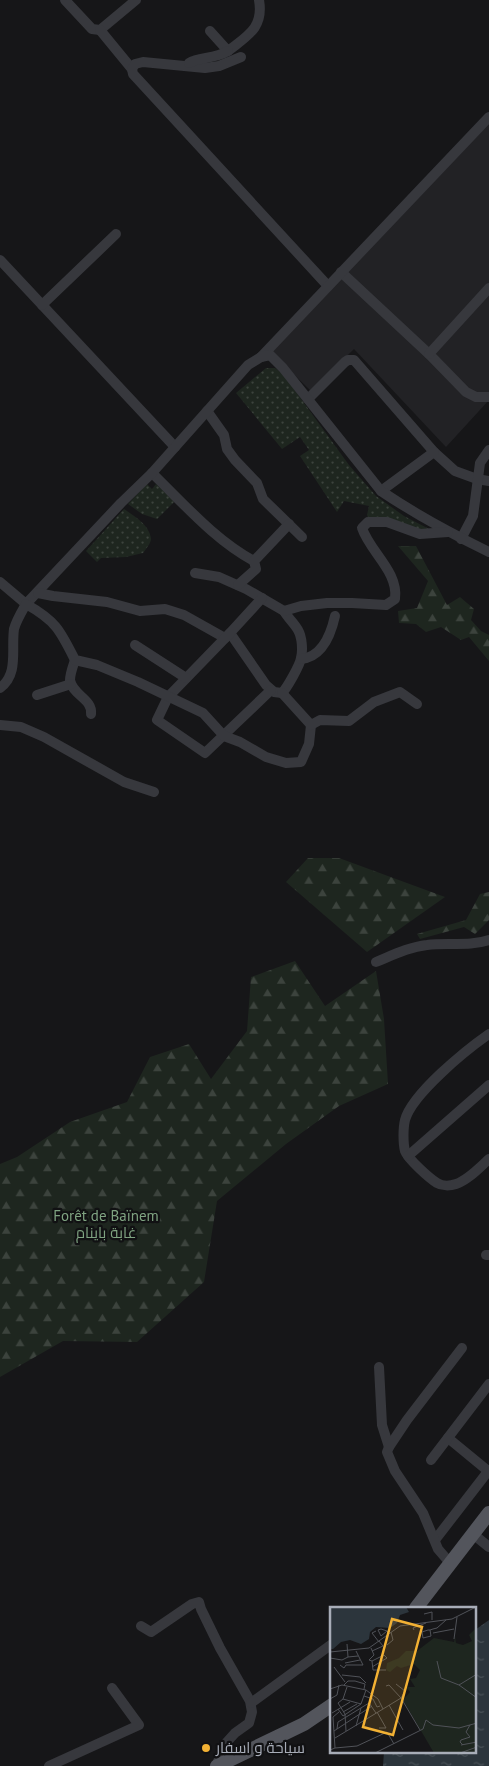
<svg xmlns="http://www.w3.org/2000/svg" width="489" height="1766" viewBox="0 0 489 1766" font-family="'PT Sans',Cairo,sans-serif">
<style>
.built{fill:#222225}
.green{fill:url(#green-dots)}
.forest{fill:url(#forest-firs)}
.water{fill:url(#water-ripples)}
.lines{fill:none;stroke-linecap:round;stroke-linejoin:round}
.minor{stroke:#37383d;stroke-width:10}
.major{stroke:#53555c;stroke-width:14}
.poi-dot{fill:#f2b134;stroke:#111113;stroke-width:2}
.labels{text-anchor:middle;stroke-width:4.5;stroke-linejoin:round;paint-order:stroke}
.park-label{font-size:15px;fill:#7fa381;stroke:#111113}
.poi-label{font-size:15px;fill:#a8adb8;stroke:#111113;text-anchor:start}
.inset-road{fill:none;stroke:#505258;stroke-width:1}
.view{fill:#f2b134;fill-opacity:0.15;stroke:#f2b134;stroke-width:2.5}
.inset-edge{fill:none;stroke:#a8adb8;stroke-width:2.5}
</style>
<defs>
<pattern id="green-dots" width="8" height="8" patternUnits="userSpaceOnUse" patternTransform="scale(1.25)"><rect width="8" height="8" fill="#1e261f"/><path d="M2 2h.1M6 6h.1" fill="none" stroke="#3c433d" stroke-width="1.8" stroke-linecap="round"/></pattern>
<pattern id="forest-firs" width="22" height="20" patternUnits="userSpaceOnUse" patternTransform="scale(1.25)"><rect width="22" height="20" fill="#1e261f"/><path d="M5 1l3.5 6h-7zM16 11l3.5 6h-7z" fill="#3c433d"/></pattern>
<pattern id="water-ripples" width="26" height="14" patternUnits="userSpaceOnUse" patternTransform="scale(1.25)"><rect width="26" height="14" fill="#2c353c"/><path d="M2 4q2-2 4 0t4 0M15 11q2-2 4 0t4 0" fill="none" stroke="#485056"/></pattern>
</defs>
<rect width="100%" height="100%" fill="#161618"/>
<path class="built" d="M489,123V400L446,447L354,349L311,391L271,352Z"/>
<g class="green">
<path d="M266,368H275L283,374L349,465L376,496L404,516L431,530H419L369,519L367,515L369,506L344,501L337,512L300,456L309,450L300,437L282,449L236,393Z"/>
<path d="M147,484L152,489L156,484L175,501L157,519L142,514L128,504Z"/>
<path d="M124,509C134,516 150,525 151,539C151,543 146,549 143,553L126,557L101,558L97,562L86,551Z"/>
</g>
<g class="forest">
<path d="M398,546H416L447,605L460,597L474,609L471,620L481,631L489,635V661L469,637L461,640L441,627L426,632L416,624L399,623L398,611L417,608L428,581Z"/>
<path d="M308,858H339L445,897L367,952L286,882Z"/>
<path d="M489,892V920L475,934L464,927L420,939L417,934L466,920L480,894Z"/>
<path d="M295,961L325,1006L376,971L384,1019L388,1084L339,1106L286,1144L217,1201L204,1282L137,1342L63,1341L0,1377V1164L17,1157L70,1122L127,1102L150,1057L189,1044L211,1079L247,1031L251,977Z"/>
</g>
<path class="water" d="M489,1620V1766H383L384,1752H475V1630Z"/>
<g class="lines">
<g class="minor">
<path d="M65,0L92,29L100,30L136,0"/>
<path d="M100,30L132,69"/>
<path d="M210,31L228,51C247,36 264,28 259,0"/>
<path d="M241,57L219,66L205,68L143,62L135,64L132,69L133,74L328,286"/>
<path d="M189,63C199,57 215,59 228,51"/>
<path d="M0,260L175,447"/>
<path d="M341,272L429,354L466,392L476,397H489"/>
<path d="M42,305L116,234"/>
<path d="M429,354L489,288"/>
<path d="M261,357L489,117"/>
<path d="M308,399L345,362L348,360H354L434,452L455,471L477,479L489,481"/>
<path d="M207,411L224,435L227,449L235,460L257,483L263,499L302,537"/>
<path d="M152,473C184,504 215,540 254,561"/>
<path d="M381,491L434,452"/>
<path d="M461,539L473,516L480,463L489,450"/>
<path d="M195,573L219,577L246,589L284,611C288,618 294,623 298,630C302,637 303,650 301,658C300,665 287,688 282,693L274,692L266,685L230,633"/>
<path d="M0,582L26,604L121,503L152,473L248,365L261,357L270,355L283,368L381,491C415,514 452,534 489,552"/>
<path d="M238,585L256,569L254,561L289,524"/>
<path d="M38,593L53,596L107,602L140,611L165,609L184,615L225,638"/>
<path d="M262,598L230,633L168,697L157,720L205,753L271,690"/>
<path d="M284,611L301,606L327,603H352L386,605L395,599C399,572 370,552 362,528L368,522H387L420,534L448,532"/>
<path d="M135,645L186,678"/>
<path d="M301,659C323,657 331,634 335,616"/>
<path d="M75,660C73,666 70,674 70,680C72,695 93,699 91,714"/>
<path d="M0,688C19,674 11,650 14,629C16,621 22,611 26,604C56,621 60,630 75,660L97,665L138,682L203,713L224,736L240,742L266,757L286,763L301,762L309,744L311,725"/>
<path d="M282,693L311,725L320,720L349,721L374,702L400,692L417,704"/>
<path d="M37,695L71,684"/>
<path d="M0,725L21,727L44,737L124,782L154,792"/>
<path d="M376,962C393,955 409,947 427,945C448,942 469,947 489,940"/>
<path d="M489,1034C466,1050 412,1094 405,1120C403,1128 403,1143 405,1151C408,1159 429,1178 437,1183C442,1186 450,1186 456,1184C468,1180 479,1168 489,1159"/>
<path d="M408,1156L489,1085"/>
<path d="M486,1255H489"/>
<path d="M379,1367L382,1425L389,1447"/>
<path d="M448,1438L488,1471"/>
<path d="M431,1460L489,1384"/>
<path d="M473,1534L489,1547"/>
<path d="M435,1540L489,1470"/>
<path d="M450,1563L438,1549L423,1513L395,1471L387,1452L389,1447L407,1420L462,1348"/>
<path d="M141,1626L151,1632L192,1604L199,1602L201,1609L220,1648L250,1701L252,1712L249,1723L235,1733L226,1743L216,1766"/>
<path d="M251,1703L332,1644"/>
<path d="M49,1766L139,1725L112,1688"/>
</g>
<g class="major">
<path d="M416,1608L489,1513"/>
<path d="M217,1766L304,1724L332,1705"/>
</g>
</g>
<circle class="poi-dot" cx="206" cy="1748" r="5"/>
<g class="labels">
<g class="park-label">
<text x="106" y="1221">Forêt de Baïnem<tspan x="106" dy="17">غابة باينام</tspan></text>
</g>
<g class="poi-label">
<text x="216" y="1753">سياحة و اسفار</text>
</g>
</g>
<g transform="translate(330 1607)">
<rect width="146" height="146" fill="#161618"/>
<path d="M146,21V146H104L73,93L80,85L76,80H85L80,72L86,71L90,63L84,57L71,61L67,59L60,65L56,63L57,56L69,51L76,44H87L104,31L124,35L125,29L126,36L133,38L142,34L139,28Z" fill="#1e261f"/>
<path d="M0,0H76L79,5L70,8L67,16L60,21L46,20L40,25L39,32L31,37L20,33L11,35L3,42H0Z" fill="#2c353c"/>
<path class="inset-road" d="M94,7L102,5V13M84,23L83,21L96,16M100,23L101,29L93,31L92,25L98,23H100L103,22L107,21L116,13M46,24L42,26L49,35M57,24L51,29L48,23L51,22L57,24L59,27M103,26L124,22M124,32L127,10M17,37L18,50L28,49M57,38L63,33L61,25M41,41L44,48L39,53L42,54L43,63H56M42,44L53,39L49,34M0,45L39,41L70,19L122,12L146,0M0,51L12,53L18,50M42,54L54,48L57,51L42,60M107,54L111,71L129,78M15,56L30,53M10,58L14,61L16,58H33L26,44M4,60L15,75M147,67L129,78L147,91M12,68L30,70L36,76M14,78L18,74H25L35,77L34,82M56,79L59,78L71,91L75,84L66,77M0,82L12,78L36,83L48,92L53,102L71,91L90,123M34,89L43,92L47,100L50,99M0,92L7,88L9,78M13,92L31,97M59,98L73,123M8,102L13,109L31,97L36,83M13,105L27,97M47,105L56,121H49M2,106L20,95M26,119L31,101M7,122L8,115L39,96L46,106M4,124L42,99M16,124L15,107L8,96L13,92L17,80M5,131L53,102M131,138L147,135M133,138L130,135L131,133L140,130L136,125L140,118M5,141L27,139L57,125L64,137M0,143L5,141L3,110L9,105M45,146L93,122L96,113L103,118L129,121L147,116M130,146L147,140"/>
<path class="view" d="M62,12L92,20L63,128L33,120Z"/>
<rect width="146" height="146" class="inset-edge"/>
</g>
</svg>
